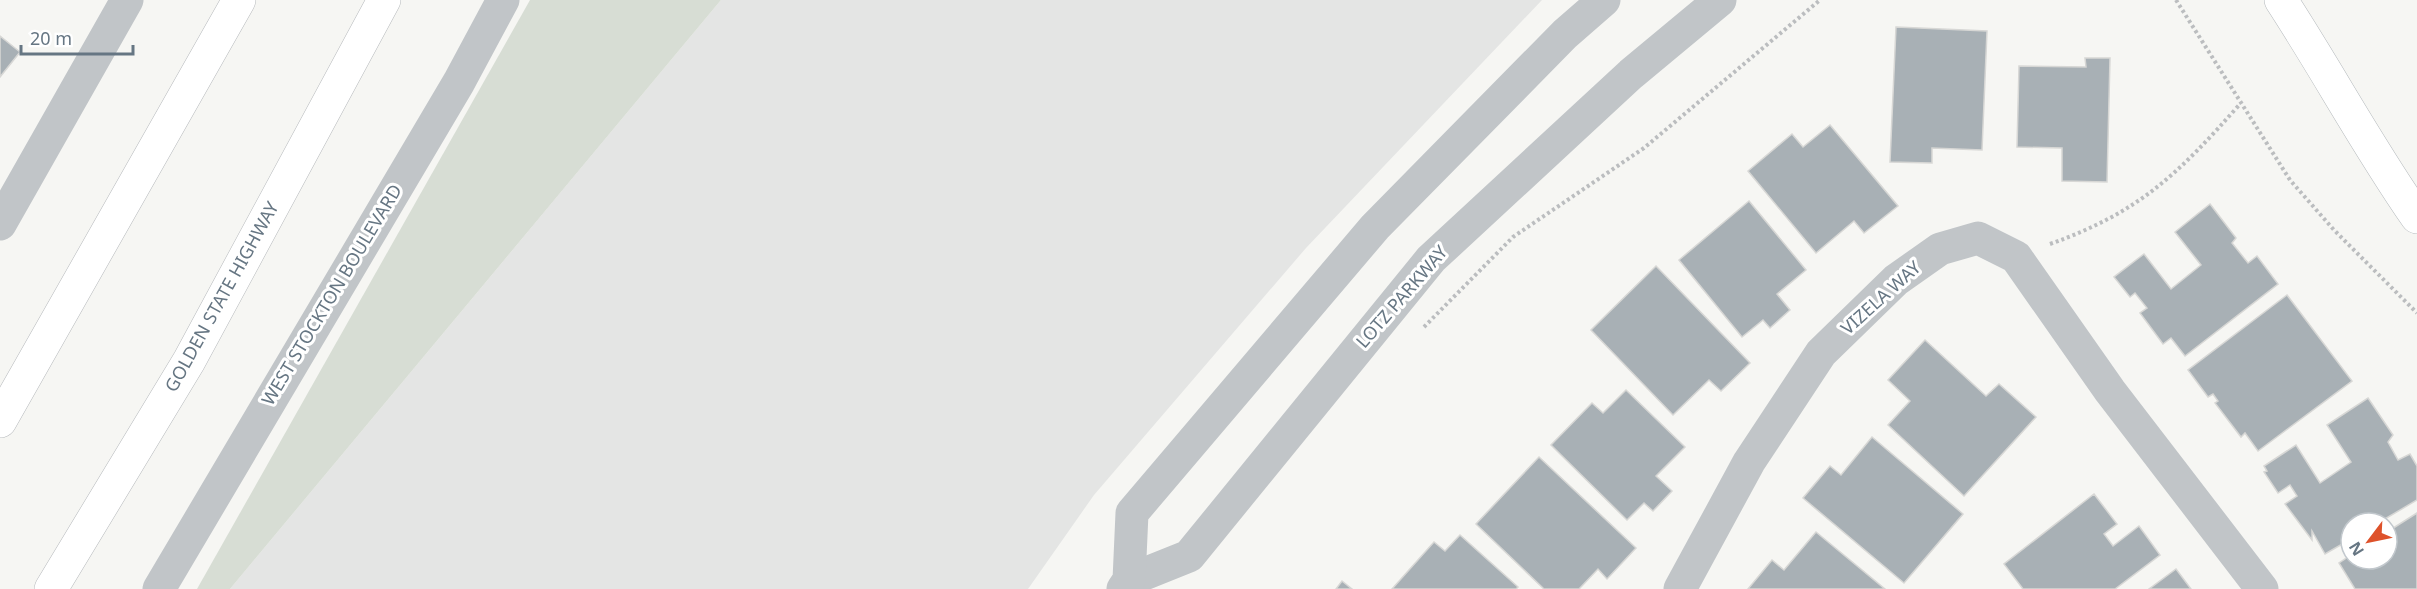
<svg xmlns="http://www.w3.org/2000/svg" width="2417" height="589" viewBox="0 0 2417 589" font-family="'Noto Sans',sans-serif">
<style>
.built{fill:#e4e5e4}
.green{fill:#d7ddd4}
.building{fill:#a8b0b5;stroke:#d7d7d5;stroke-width:1.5}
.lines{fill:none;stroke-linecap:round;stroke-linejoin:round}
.major-casing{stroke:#b4b9bc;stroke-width:34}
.highway-casing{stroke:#b6b9bc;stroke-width:34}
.path{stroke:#bbbdbf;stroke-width:4;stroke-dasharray:3 3;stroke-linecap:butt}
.minor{stroke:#c1c5c8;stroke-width:33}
.major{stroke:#fff;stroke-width:33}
.highway{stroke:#fff;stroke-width:33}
.labels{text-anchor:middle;stroke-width:6;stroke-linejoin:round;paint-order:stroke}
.street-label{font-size:18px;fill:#667683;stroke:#fff}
</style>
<rect width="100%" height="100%" fill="#f6f6f3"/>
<path class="built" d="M721,0H1542L1306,248L1094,495L1028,589H230Z"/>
<path class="green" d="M530,0H721L230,589H197Z"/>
<g class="building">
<path d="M1896,27L1987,31L1982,150L1932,148V163L1890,162Z"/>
<path d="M0,36L20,52L0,77Z"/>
<path d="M2085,58H2110L2107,182L2062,181V148L2017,147L2019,66L2086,67Z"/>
<path d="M1830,125L1898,206L1864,233L1854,221L1816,253L1748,171L1792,134L1803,147Z"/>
<path d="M1749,201L1806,270L1777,294L1790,310L1770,328L1763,320L1742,337L1679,260Z"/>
<path d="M2210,204L2236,238L2232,243L2248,263L2257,256L2278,284L2185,356L2171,338L2163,344L2140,313L2147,308L2135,293L2130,297L2114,277L2144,254L2171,289L2201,265L2175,232Z"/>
<path d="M1656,266L1750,363L1721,391L1709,380L1673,415L1591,330Z"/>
<path d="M2287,295L2352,381L2258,451L2245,433L2241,437L2215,403L2218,401L2213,394L2208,397L2188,370Z"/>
<path d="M1925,340L1986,396L1999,384L2036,417L1964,496L1888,425L1910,401L1888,380Z"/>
<path d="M1626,390L1685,447L1656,476L1672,491L1653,511L1644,503L1627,520L1551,445L1592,403L1603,413Z"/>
<path d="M2368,398L2393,435L2388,442L2398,460L2410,454L2417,466V500L2378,523H2351V539L2325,554L2312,531V540L2285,504L2297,496L2290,485L2278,493L2264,472L2267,471L2264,466L2296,445L2320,483L2351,462L2327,425Z"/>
<path d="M1872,437L1963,514L1904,583L1803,498L1830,466L1841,475Z"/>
<path d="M1539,457L1636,548L1607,579L1598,569L1579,589H1544L1476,524Z"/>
<path d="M2094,494L2117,524L2104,534L2113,546L2139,526L2160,555L2115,589H2023L2004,564Z"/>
<path d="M2417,513V589H2355L2339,563L2351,555V559H2387V532Z"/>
<path d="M1816,532L1885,589H1748L1772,560L1784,570Z"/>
<path d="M1460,535L1518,587L1516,589H1392L1434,542L1445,551Z"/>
<path d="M2176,569L2191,589H2149Z"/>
<path d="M1342,581L1352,589H1336Z"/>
</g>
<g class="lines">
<g class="major-casing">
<path id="major" d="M2281,0C2328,72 2368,147 2417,217"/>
</g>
<g class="highway-casing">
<g id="highway">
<path d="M0,421L239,0"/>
<path d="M51,589L189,361L384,0"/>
</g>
</g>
<g class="path">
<path d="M2176,0L2290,180L2334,230L2417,313"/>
<path d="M2050,244C2140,212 2178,174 2240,104"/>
<path d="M1424,327L1513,237L1644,148L1820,0"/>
</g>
<g class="minor">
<path d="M0,224L127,0"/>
<path d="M1129,580L1189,556L1431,259L1631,74L1720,0"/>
<path d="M159,589L459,82L503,0"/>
<path d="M1123,589L1129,580L1132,513L1375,227L1565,34L1604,0"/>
<path d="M1680,589L1749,462L1821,353L1896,280L1940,249L1978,238L2016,257L2110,391L2262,589"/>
</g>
<use href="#major" class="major"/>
<use href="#highway" class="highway"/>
</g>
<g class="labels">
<g class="street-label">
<text transform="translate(332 295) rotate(-59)" y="6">WEST STOCKTON BOULEVARD</text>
<text transform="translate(222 297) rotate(-61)" y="6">GOLDEN STATE HIGHWAY</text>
<text transform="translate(1402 297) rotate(-49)" y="6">LOTZ PARKWAY</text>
<text transform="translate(1881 298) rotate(-42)" y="6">VIZELA WAY</text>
</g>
</g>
<g transform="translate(2369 541) rotate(238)"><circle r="28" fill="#ffffff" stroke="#c2c8cd" stroke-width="1.5"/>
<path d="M0-4.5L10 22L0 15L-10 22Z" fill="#de522b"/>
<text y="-9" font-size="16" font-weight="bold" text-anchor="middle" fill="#667683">N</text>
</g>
<path d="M21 45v9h112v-9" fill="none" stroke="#667683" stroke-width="3"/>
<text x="30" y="45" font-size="18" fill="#667683" stroke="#ffffff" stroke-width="4.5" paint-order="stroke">20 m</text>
</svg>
